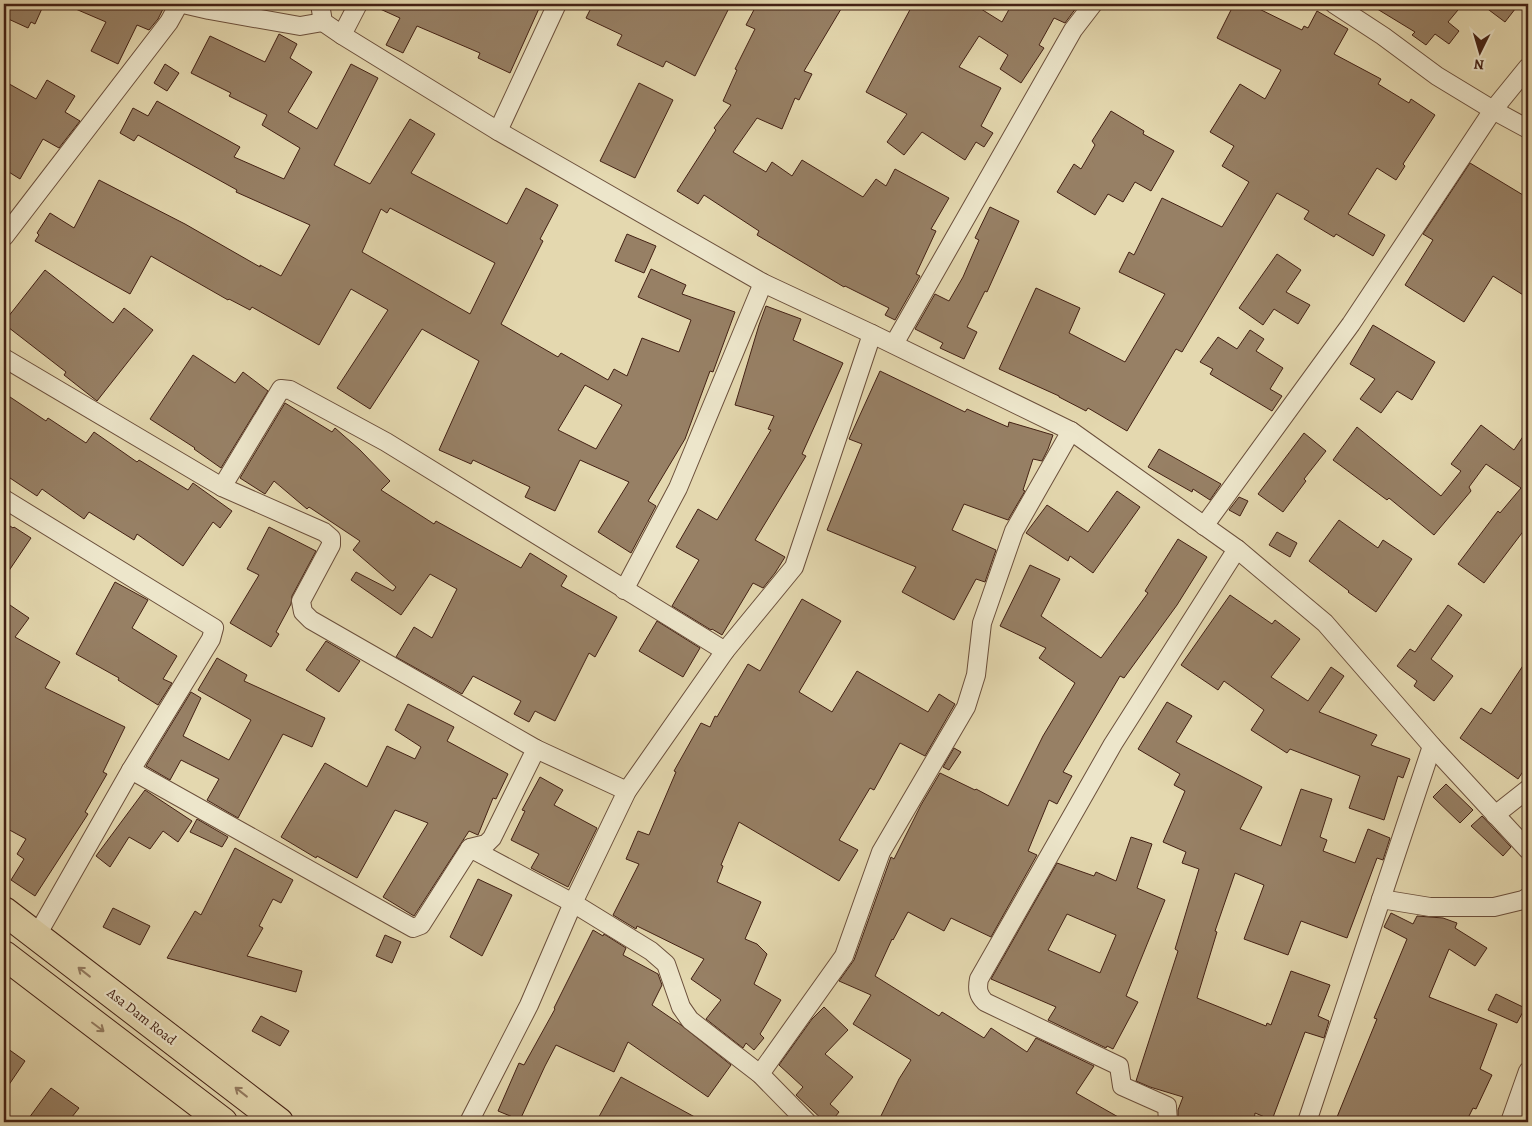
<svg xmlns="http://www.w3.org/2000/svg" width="1532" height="1126" viewBox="0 0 1532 1126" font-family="Alegreya,serif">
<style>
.building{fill:#978065;stroke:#432114;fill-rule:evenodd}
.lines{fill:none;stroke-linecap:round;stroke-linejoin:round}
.street-casing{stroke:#6b4f3b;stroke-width:20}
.primary-casing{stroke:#432114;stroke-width:30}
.street{stroke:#ede6cb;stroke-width:18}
.primary{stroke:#e4d8af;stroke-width:28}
.oneway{stroke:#947c62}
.labels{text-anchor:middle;stroke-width:4.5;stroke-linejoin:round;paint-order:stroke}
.street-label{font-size:14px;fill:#432114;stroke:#ede6cb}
</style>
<rect width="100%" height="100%" fill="#e4d8af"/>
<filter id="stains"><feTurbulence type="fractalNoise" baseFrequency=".004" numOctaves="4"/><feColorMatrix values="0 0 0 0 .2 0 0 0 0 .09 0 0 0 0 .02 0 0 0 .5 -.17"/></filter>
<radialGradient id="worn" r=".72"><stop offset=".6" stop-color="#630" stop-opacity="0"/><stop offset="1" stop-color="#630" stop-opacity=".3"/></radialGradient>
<g class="building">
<path d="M4,4H44L35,24L31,22L28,28L4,17Z"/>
<path d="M64,4H152L163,9L158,19L149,30L137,25L118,64L91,51L106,22Z"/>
<path d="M369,4H541L510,73L478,58L480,53L417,26L403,53L386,45L400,18Z"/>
<path d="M593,4H731L695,76L666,61L663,67L617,45L622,35L586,18Z"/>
<path d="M757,4H844L804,71L812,74L799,100L795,98L782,129L757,118L733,152L766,172L772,162L792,176L802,160L863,197L876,179L886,186L895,169L949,198L931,229L936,231L916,274L920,276L895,320L885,315L889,308L845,286L844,287L757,235L759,231L704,195L698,204L677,191L716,130L714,128L731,105L723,101L737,70L735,69L755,29L746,25Z"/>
<path d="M913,4H973L1002,22L1012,4H1079L1065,23L1054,18L1039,45L1044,48L1021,83L1000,69L1008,55L979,36L959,67L1001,88L981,126L993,133L984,147L976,142L965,160L922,132L904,155L887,142L907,114L866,92Z"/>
<path d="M1234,4H1249L1302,30L1304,26L1308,28L1317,11L1348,29L1334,54L1381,79L1378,84L1409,103L1411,99L1435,115L1403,164L1405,166L1396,180L1377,168L1348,214L1385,235L1373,256L1336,234L1334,237L1304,219L1309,211L1277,193L1182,352L1176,349L1127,431L1088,408L1086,411L1059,397V396L999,369L1036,288L1080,308L1069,333L1125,362L1165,294L1119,272L1129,252L1134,255L1162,198L1222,227L1249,182L1222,166L1234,146L1210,132L1240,84L1265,99L1281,70L1217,38Z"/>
<path d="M1369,4H1463L1448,22L1459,31L1449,44L1435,34L1426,45L1412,35L1415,32Z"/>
<path d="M1481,4H1519L1505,22Z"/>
<path d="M279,34L297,44L290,58L312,72L288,112L317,129L351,64L378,78L334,165L370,184L410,119L435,134L411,173L507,224L526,188L558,205L540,239L543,241L501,324L558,357L561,353L608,380L614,369L627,376L642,338L679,352L691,320L638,297L651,269L686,285L682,294L735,312L713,372L710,371L685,439L648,501L656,506L631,553L598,532L629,482L580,460L555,511L525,497L530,487L473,460L471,464L439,450L479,361L422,329L370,409L337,388L388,310L351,289L319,345L252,307L250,310L229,299L228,300L151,256L130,294L35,241L39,235L37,233L50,213L74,228L99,180L185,224L260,267V265L281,276L310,225L236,192L237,190L138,135L134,141L120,133L133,108L148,116L157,101L240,147L234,157L284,179L300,148L262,125L267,115L229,96L231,93L191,73L210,36L265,62ZM390,208L495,263L470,314L362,252L381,209L387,213ZM585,385L622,405L596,449L558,430Z"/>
<path d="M165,64L179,73L167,91L154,83Z"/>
<path d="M47,80L75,96L65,112L80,121L59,148L43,139L20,179L4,169V81L36,99Z"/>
<path d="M639,83L673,100L635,178L600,161Z"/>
<path d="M1111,111L1144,131L1143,134L1174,151L1151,191L1135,182L1123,202L1108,194L1095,215L1057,192L1074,164L1081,169L1095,145L1092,141Z"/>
<path d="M1470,163L1528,198V298L1493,276L1464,322L1405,285L1433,240L1423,234Z"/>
<path d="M990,207L1019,221L987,292L985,291L967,327L977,332L964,359L940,348L943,343L915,329L935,294L949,301L963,277L979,240L975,238Z"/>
<path d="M627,234L656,246L644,273L615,261Z"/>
<path d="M1277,254L1301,270L1286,292L1310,305L1298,324L1274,309L1263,325L1239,308Z"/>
<path d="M45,270L113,323L124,308L153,330L97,401L64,375L66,372L4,324V322Z"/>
<path d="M766,306L801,319L793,340L843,363L802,454L806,456L755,540L785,557L775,573L763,588L753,583L722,635L712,629L711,630L672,606L699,560L676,547L698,509L717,520L771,430L768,429L774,416L735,405L759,325Z"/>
<path d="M1373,325L1435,362L1412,400L1397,391L1381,413L1360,399L1375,379L1350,364Z"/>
<path d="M1250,330L1264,339L1256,351L1283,368L1270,389L1282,396L1272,411L1210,374L1213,369L1200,362L1218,337L1237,349Z"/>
<path d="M193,355L235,383L243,372L268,391L221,468L194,449L195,448L150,419Z"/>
<path d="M880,371L965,412L967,409L1008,427L1009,422L1053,435L1048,449L1042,461L1033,459L1023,490L1025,491L1008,520L964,504L952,530L996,550L985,582L976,579L954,620L902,592L916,567L827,530L862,444L849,439Z"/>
<path d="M4,393L46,421L48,418L86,443L94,432L137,462L139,460L188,490L193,483L232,511L220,528L213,522L183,566L137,534L134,540L89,512L84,519L42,489L37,496L4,474Z"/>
<path d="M285,403L332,432L335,428L360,450L390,481L381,490L434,524L436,521L521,568L530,553L567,576L561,586L617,617L595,657L589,653L555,721L535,711L529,722L514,714L521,701L473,676L462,694L396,657L414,627L432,638L457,589L430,574L401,615L351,580L356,572L393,591L396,587L353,550L360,541L309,507L307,509L274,481L265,494L240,478Z"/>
<path d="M1481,425L1514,450L1528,429V525L1484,583L1458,564L1498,511L1500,513L1521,488L1486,464L1469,487L1471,491L1434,535L1389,498L1387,500L1333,460L1357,427L1441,496L1461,471L1451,464Z"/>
<path d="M1304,433L1326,451L1304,479L1306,481L1283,512L1258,494Z"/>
<path d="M1159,449L1221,484L1210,500L1193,489L1192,492L1148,467Z"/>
<path d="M1117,491L1140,507L1093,573L1070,556L1068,561L1026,533L1047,505L1088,532Z"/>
<path d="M1239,497L1248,501L1240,516L1229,510Z"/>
<path d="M1339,520L1378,548L1383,540L1412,559L1376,612L1348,592L1349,591L1309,561Z"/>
<path d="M4,522L13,528L14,527L31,538L4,578Z"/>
<path d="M269,527L316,551L292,596L291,604L276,632L279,634L271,647L230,623L259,575L247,569Z"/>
<path d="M1277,532L1297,543L1290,557L1269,545Z"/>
<path d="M1178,539L1207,557L1177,605L1124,678L1120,676L1063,772L1072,776L1057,804L1049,800L1028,851L1037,855L991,937L951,918L944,931L908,912L893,940L892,939L875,976L939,1016L942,1012L984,1038L991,1028L1027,1052L1036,1038L1094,1066L1076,1093L1127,1122H878L899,1079L911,1060L853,1024L871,995L839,981L854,960L891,857L894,859L921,805L940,773L975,790L976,789L1008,806L1043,736L1075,683L1039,658L1046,648L1000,626L1030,565L1060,579L1041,616L1101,658L1148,593L1145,591Z"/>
<path d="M115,582L148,600L132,628L177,656L163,679L172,683L158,705L118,680L119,678L76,654Z"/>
<path d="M1230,595L1272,624L1275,620L1300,639L1271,677L1308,701L1331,667L1344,676L1319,712L1377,735L1371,745L1410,759L1403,778L1398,776L1384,820L1349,808L1360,776L1290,749L1287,753L1251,730L1264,710L1224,681L1218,690L1181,665Z"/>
<path d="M802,599L841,621L799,692L832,712L857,671L928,712L939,694L955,704L925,756L900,743L874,790L870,788L839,840L858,850L839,881L739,822L721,865L723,866L717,882L761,902L745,939L757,944L767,954L754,984L781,1000L760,1034L764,1038L754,1050L746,1043L743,1048L706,1019L721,1000L691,979L704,959L637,926L636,929L613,915L639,864L626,859L638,831L649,835L676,772L674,771L701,723L710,727L715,716L717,717L748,664L760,671Z"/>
<path d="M4,601L29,618L15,637L60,662L45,688L125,727L103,772L107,774L85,812L88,814L35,896L11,880L24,859L17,854L26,839L4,827Z"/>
<path d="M1448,605L1462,615L1431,659L1453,676L1434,701L1414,686L1417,681L1397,666L1410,649L1415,652Z"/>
<path d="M657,621L700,648L683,677L639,651Z"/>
<path d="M326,641L360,661L339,692L306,670Z"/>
<path d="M217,658L247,675L244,681L325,718L312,747L283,734L238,818L207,800L219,779L181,760L170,780L146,766L191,692L201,698L183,736L229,760L251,720L198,690Z"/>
<path d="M1528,658V764L1518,779L1460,738L1481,708L1491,714Z"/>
<path d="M1167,702L1192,716L1176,742L1262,787L1240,829L1281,846L1301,789L1332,799L1320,837L1327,840L1323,851L1355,863L1368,829L1390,838L1383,860L1377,858L1347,938L1301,921L1288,955L1244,939L1264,885L1235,873L1215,931L1217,932L1197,998L1266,1026L1267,1023L1271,1025L1291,971L1330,985L1318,1016L1329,1021L1324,1038L1305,1032L1272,1120L1255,1113L1254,1122H1178V1110L1183,1097L1150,1087L1136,1081L1178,951L1175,949L1199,869L1182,863L1186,852L1163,842L1185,791L1174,785L1180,774L1138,749Z"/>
<path d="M408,704L454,727L447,741L508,774L496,799L493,798L478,835L469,831L414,916L383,897L428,823L395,810L357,878L317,856L316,858L281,837L325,763L367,787L387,746L415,759L421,747L395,730Z"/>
<path d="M954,748L961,752L949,770L943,767Z"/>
<path d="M540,777L563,790L554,805L597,828L568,887L531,868L539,854L511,840L525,811L522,810Z"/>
<path d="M1446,784L1473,810L1460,823L1433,797Z"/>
<path d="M145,790L192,821L178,842L163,831L150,849L129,837L110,867L96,856Z"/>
<path d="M1482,816L1511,847L1503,856L1471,826Z"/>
<path d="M197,819L228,837L222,847L190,832Z"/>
<path d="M1131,837L1152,844L1137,888L1165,900L1126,996L1138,1002L1113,1049L1107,1046L1106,1048L1048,1020L1056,1007L991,979L1057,863L1094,876L1096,872L1116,881ZM1067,914L1116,935L1100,973L1048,950Z"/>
<path d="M235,848L293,880L281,903L273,899L259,926L263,928L247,956L302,971L296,992L167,958L195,911L201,915Z"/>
<path d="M478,879L512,895L482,956L450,937Z"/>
<path d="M113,908L150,926L140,945L103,927Z"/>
<path d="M1391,913L1413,924L1417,916L1443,918L1457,923L1455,928L1487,948L1475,966L1449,949L1429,997L1497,1024L1480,1069L1492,1075L1476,1109L1473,1108L1466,1122H1335L1377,1019L1374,1018L1407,939L1384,927Z"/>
<path d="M593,930L603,936L604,934L626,948L623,955L658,974L662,985L652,1005L681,1025L731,1065L708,1097L628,1042L614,1072L556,1045L545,1066L520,1120L498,1111L519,1063L524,1065L555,1009L554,1008Z"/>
<path d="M385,935L401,942L392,963L376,956Z"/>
<path d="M1496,994L1525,1008L1517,1023L1488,1010Z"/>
<path d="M824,1007L848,1030L825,1054L853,1077L830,1104L839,1112L831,1122H825L796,1095L803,1087L779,1065L812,1019Z"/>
<path d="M261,1016L289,1031L280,1046L252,1031Z"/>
<path d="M4,1046L25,1061L4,1092Z"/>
<path d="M621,1077L704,1122H596Z"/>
<path d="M51,1088L79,1108L68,1122H26Z"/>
</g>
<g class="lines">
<g class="street-casing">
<g id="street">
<path d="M183,4L209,10L300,26L323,22"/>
<path d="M320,4L323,22L342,35L498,131L763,283L872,334L1071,431L1237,549L1325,623L1432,746L1528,850"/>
<path d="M1334,4L1383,36L1437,76L1493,110L1528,129"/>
<path d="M342,35L358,4"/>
<path d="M498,131L557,4"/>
<path d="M4,237L169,22L179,4"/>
<path d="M894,344L1073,30L1093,4"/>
<path d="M4,358L222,487L324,532L331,538V545L301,601L303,612L311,620L536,749L627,791"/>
<path d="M222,487L281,389L290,390L386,442L725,651"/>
<path d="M4,499L214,628L211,639L131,770L37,935"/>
<path d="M1204,526L1351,324L1493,110L1528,67"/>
<path d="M624,590L678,488L763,283"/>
<path d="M131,770L413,928L421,925L470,848L486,844L492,838L536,749"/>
<path d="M1495,815L1528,789"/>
<path d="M470,848L573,903L651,951L666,964L681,1007L690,1020L760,1074L807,1122"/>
<path d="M1381,899L1430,907H1494L1523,900L1528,897"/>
<path d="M760,1074L844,956L881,852L966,707L976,675L982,623L1014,531L1071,431"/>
<path d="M469,1122L529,1005L573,903L627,791L725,651L794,567L872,334"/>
<path d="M1168,1122L1167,1106L1122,1086L1119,1066L985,1002C978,995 977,989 979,979L1113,744L1237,549"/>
<path d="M1307,1122L1432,746"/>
<path d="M1510,1122L1528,1071"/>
</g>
</g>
<g class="primary-casing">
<g id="primary">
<path d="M4,911L279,1122"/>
<path d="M4,955L223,1122"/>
</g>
</g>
<use href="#street" class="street"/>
<use href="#primary" class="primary"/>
</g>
<defs><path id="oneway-shaft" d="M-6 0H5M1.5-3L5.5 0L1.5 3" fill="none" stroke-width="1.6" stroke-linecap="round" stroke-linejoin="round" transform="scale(1.25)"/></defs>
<g class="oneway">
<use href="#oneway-shaft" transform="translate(84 972) rotate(-142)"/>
<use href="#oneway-shaft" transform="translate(98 1027) rotate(37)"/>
<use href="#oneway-shaft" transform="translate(241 1092) rotate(-142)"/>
</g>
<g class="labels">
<g class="street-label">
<text transform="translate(142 1016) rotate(38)" y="5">Asa Dam Road</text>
</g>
</g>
<rect width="1532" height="1126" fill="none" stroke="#e4d8af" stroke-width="20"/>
<rect x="5" y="5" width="1522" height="1116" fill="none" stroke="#432114" stroke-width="2.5"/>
<rect x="10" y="10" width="1512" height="1106" fill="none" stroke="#432114"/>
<g transform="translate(1480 52) rotate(185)" stroke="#ede6cb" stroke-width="4" paint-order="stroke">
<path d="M0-4L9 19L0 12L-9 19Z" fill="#432114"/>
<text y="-8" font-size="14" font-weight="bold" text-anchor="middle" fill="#432114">N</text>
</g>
<rect width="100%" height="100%" filter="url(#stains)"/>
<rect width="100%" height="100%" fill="url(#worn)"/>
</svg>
